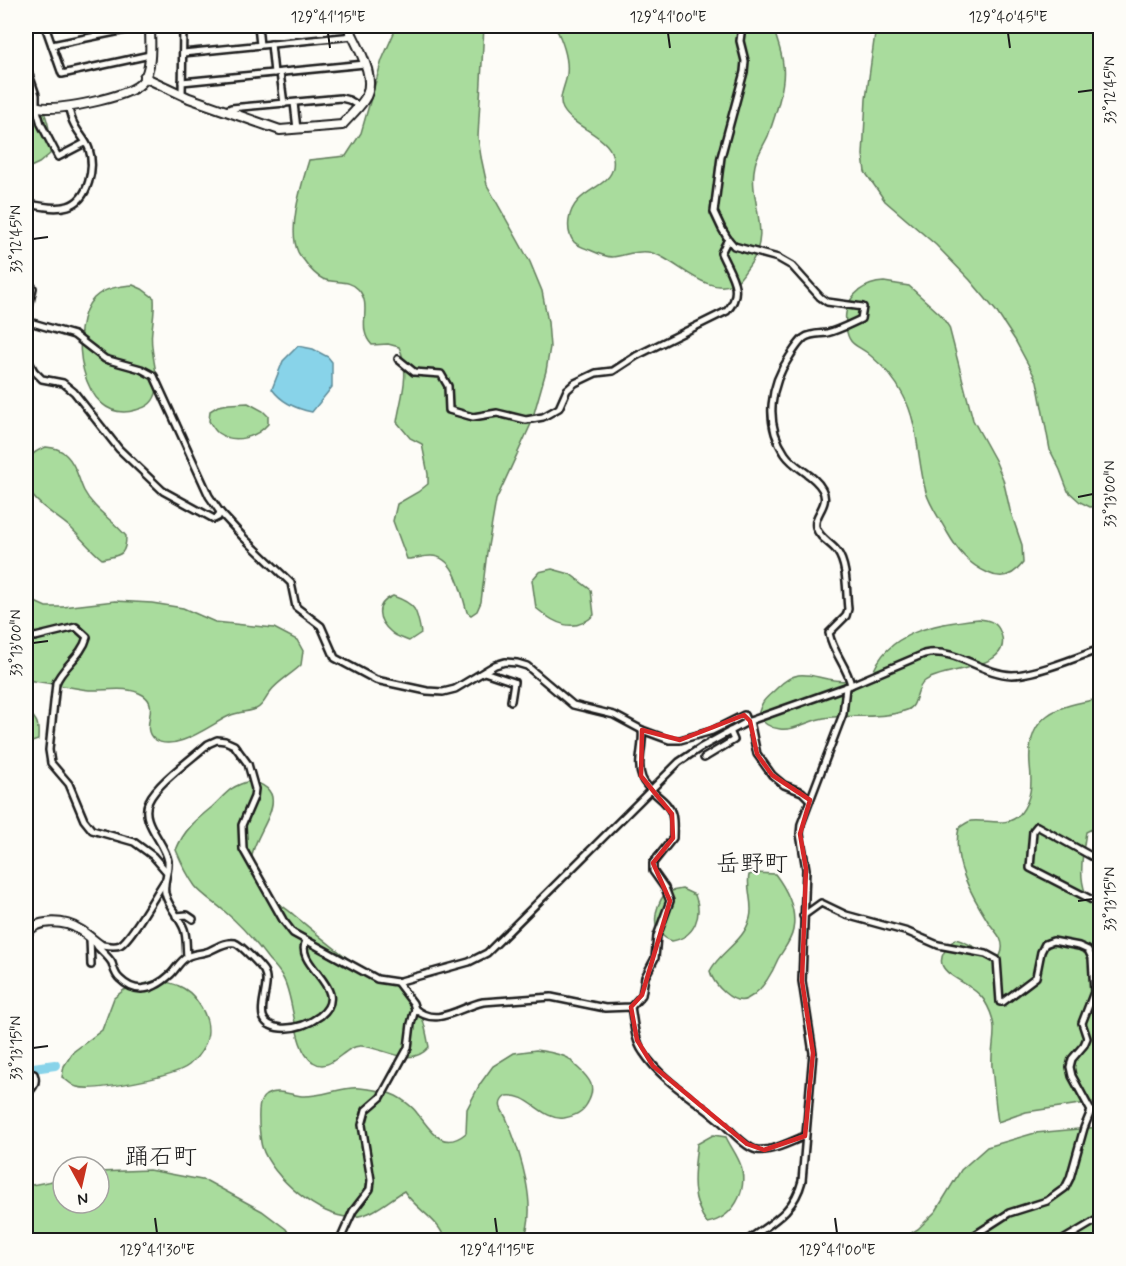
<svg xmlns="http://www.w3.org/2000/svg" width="1126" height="1266" viewBox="0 0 1126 1266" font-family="Mynerve,'Klee One',sans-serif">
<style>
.green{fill:#a9dc9d;stroke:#627c5c;stroke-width:1.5}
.water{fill:#88d3e9;stroke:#5d8a97;stroke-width:1.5}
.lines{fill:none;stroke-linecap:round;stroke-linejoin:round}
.river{stroke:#88d3e9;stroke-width:10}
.street-casing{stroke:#1c1c1c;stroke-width:10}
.secondary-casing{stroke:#1c1c1c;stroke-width:12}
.street{stroke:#fdfcf7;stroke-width:5}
.secondary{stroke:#fdfcf7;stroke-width:8}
.marked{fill:none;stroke:#d62828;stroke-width:4.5;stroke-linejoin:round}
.ticks{fill:none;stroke:#1c1c1c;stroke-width:2}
.labels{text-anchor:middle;stroke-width:4.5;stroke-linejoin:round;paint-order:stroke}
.quarter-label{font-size:24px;fill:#1c1c1c;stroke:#fdfcf7}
.neatline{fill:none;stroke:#1c1c1c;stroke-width:2}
.ticks-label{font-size:15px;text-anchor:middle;fill:#1c1c1c}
</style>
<rect width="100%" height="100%" fill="#fdfcf7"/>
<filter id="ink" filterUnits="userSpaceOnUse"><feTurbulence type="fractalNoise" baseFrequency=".0167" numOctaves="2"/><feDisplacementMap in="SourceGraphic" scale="12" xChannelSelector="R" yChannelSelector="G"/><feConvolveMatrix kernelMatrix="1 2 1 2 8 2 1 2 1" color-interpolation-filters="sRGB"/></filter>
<g filter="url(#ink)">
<g class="green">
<path d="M397,26H484L478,137L481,157L487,185L530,262L542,291L548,322L550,347L546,371L531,424L496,500L487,552L481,602L477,611L471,615L467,612C461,593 456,556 431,556C423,556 415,559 407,559L393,521L397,504L418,492L428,484V474L422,444L410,438L397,422C401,396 411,373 399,347L388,344L372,345C355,327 374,306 358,289C349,279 335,284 323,279C317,276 310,269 306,263C304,260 300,256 298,252C287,228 302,184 309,160L346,156L361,133L382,60Z"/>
<path d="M555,26H773C776,39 782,51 783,65C786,84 775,117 768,136C764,145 757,155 755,165C747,200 774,232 749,266C745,271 741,279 735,283C705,298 674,256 648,252C637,250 623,256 612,257C605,257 597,253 590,250C585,248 578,246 574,242C569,236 568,227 569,220C573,189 610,189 613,167C618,136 575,131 563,109C557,98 566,85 567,74C569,58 562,40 555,26Z"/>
<path d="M876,26H1100V506L1090,507L1080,502L1068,491L1060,470L1050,450L1037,381L1015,340L996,311L970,280L936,245L885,201L865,172L863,155L866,99Z"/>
<path d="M26,87C30,94 36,99 41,106C49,120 51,139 50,154L39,163L26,169Z"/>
<path d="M884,282L909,286L940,314L949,327L973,420L995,460L1003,479L1010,510L1022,545L1023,563C1014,575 1002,580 988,573C968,564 958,551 947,532C940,519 930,506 926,492C917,460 919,424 903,395C896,381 883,366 871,356C858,344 849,348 846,327C846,323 845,317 846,313C849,293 866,283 884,282Z"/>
<path d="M133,285L142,289L154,298C155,310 153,319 152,330C150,342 153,355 155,367C156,374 159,382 157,389C155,402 148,407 136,410C79,427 67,324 94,298C104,288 120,286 133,285Z"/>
<path d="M248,403L263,411L268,416V424C256,438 234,444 218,433C214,430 211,424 209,421L210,411L218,406L229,404Z"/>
<path d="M46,447C55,448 61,449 67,456C77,466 78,479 84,491C94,510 113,520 126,536C126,557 119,555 102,559C91,550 82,539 72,529C53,511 22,501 26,469C27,456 35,451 46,447Z"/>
<path d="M552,569L570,574L591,590L594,615C574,634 555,624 536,608L532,580L539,572Z"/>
<path d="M393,596C416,604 417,610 421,633L409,641C403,638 396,637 391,632C377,620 374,604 393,596Z"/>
<path d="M26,598L46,607H63L115,601L152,603L183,608L215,622L274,628L297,640L303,651L301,665C292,674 277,682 270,692C266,698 263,706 256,709C248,712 238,712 229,716C211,724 175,754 154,739C139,727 161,706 143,695C127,685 106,691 89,690C68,688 46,682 26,680Z"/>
<path d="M979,619C987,620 995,621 999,629C1020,671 944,666 925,681C914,689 919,706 907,710C880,720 851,714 824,718C809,720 795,731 780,729C770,728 763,724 758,715C763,698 765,700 777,688C798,667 808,676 834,680C847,682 859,679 872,676C885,631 939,623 979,619Z"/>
<path d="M1100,699V828L1096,827L1086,832C1082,857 1074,895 1100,909V1101L1026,1112L998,1122C995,1104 994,1085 992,1067C990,1040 1002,1029 984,1000C969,977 917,974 955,939C970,942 985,956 1000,956C1003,950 1003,944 1000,938C997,933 993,928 989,923C972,896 951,860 959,828C963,825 967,822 971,821C987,819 1008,828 1020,814C1032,799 1032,783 1030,765C1026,714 1057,706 1100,699Z"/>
<path d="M26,709C38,721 39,723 38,740L26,744Z"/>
<path d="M250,781C298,791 254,832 252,856C252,868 262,885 269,894C275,902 286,908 294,915C317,934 341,955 366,971C380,980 400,983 411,995C422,1008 426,1031 429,1047C410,1069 384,1047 361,1046C344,1045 331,1074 313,1062C293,1050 295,998 283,978C280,971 274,965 269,960C255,941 241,925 223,910C214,902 202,895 195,886C187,875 181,862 176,850C184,830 196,820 212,807C226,794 230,786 250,781Z"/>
<path d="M755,873L775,874C787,890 797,910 793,930C791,941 783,950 778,959C772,973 762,992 747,999C733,1006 713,984 710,971C720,951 744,942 750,918C754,904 746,890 749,875Z"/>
<path d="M682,889L695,895C703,915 695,937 672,941C648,932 654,908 666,892Z"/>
<path d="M157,980C164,982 173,983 179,986C186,989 193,995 197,1001C214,1024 211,1046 189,1065C174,1077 95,1092 77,1087C72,1086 67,1080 62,1077L64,1066L73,1052L102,1030L114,998L124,990Z"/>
<path d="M536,1050C547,1052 558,1053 568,1058C572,1061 574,1065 578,1068C590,1079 597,1087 587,1104C582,1113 574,1116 564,1118C542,1121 529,1092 506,1096C502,1099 499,1103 501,1108C502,1112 506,1116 507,1120C520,1152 539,1209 523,1240H445C439,1219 416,1210 404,1191C387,1201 373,1216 352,1217C320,1219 271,1176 262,1147C260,1141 260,1132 259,1125C259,1115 257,1101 266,1095C278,1088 290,1095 302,1096C322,1097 343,1086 360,1088C370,1089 386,1091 396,1096C402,1099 413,1107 417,1113C430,1129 442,1153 466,1133L467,1109L480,1084L493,1066L514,1053Z"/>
<path d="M1100,1127V1240H900L918,1229L936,1211L961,1170L987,1147L1035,1133Z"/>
<path d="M713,1135L726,1137C730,1146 738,1156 741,1166C748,1192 733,1218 707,1223C689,1198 694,1172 697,1144Z"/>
<path d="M149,1170L207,1181L262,1211L286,1229L293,1240H26V1186L63,1179V1203H99V1172Z"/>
</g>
<path class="water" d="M298,346L313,349L328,357L332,362V387L312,412C297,409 282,403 272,389L283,361Z"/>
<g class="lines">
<path class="river" d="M26,1069L55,1065"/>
<g class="street-casing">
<g id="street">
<path d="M45,26L62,74L150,55"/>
<path d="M258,26L260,45"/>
<path d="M742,26L740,41L745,61L744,72L721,157L714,212L722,229L728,239L734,246L778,258L792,266L820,297L827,302L863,307L861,319C850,324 839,330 827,333C820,334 811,333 804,338C799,342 794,350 790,356C770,385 764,423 785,454C795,469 814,474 822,489C831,505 813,514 816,527C819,538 831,543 837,551C848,566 846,592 848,609L846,616L829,633C833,653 847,666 851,685"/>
<path d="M271,44L274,73"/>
<path d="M52,45L145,26"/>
<path d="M183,53L353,36"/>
<path d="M26,66L36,95V107L41,124L58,157L85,143"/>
<path d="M280,73L284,104"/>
<path d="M182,82L365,64"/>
<path d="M182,95L183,26"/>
<path d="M294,103L297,129"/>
<path d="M225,111L231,108L341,98L349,100L359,106"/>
<path d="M26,203C38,206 55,210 68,206C89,200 95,167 89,149C86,140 78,133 74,124C71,119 70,112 68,106"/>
<path d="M26,278L33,288L26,321L29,362L34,371L42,379L63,383L74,392L119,449L163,491L214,519L218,517L220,512"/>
<path d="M26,321L74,335L105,359L141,369L154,376L209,496L220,512L244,538L291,583L296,607L321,626L335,658L376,680L427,691L443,692L455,689L495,665L505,662L517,663L527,666L573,705L614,715L642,730L669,740H680L712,731L744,715L747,722"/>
<path d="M398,359L414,372L441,374L448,386L449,410L473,417L497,413L526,420L543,417L559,408L567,390L575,383L596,373L613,371L636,356L727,311C745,291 730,274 721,253L728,239"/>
<path d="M26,634L35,637L76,627L87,637C82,656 63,666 56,683L49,750L51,763L69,784L84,820L92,830L134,842L153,856L166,871"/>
<path d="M484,672L514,682L511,701"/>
<path d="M750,721L757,754L772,775L784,785L802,792L810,800"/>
<path d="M704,758L734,740L730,731"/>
<path d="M1100,861L1037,826L1033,831L1030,868L1100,904"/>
<path d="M164,882C156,894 131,939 120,945C114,948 103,945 96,944L97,946C101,951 109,957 112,963C114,969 115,975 120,979C137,996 155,989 171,974C176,969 180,961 187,957C193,953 202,954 209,951C216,948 226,941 235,943C241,945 260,965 264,971C274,989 245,1024 281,1028C295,1029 309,1024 320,1016C354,989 293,966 306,941"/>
<path d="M176,916L187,915L193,919"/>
<path d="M803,916L821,903L846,915L908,932L938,945L986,954L997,960L1000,1002H1003L1036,977L1041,952L1045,944L1053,941L1079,946L1088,950L1092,958L1094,992L1082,1023L1087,1038L1084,1045L1072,1059L1070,1067L1072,1076L1091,1111L1084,1128L1070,1178L1065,1188L1047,1201L1009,1213L967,1240"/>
<path d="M90,938L91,965"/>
<path d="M187,956C186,948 187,937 184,929C179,916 168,907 165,893C163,882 169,872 168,861C165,842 139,821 149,801C157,783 193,758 208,744L217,740L225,741L234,745L248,764L255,789L254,797L242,825L243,849L283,920L293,933L377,979L397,982L469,962L487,953L679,762L700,748L747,722L851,685L924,654C956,647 981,674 1012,675C1034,675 1078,657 1100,649"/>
<path d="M631,1007C634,1022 634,1039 643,1052C662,1081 692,1097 718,1119C728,1127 745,1148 757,1150C772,1152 792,1141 805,1136"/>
<path d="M415,1009C437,1028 459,1007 483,1002L551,997L605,1008L631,1007L642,995L645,977L655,958L657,936L670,901L665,888L653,871V863L673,838C673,831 674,822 672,814C668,799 648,793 642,778C636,763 644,746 642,730"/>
<path d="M26,1073L34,1074C38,1083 32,1089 26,1095"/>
<path d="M1091,1111L1100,1112"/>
<path d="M340,1240L353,1211L370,1189L371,1180L362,1125L366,1110L381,1097L408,1048L411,1024L415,1009L413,1003L397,982"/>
<path d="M748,1240C772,1222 794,1212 802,1181L813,1053L802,981L806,869L800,834L801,824L843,714L846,687"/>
<path d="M1063,1240L1100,1218"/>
</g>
</g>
<g class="secondary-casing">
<g id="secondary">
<path d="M144,77L189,98L280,130L342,125C349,117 358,109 364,100C379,79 357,46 348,26"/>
<path d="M26,105C33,106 41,108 49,108C68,108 132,97 143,81C153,66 150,43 150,26"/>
<path d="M26,935C35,918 65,920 80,930C87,934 93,940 100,945"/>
</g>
</g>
<use href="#street" class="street"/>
<use href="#secondary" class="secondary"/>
</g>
</g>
<path class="marked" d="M744,715L750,721L757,754L772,775L810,800L800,834L806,869L802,981L813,1053L805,1136L764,1150L747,1144L653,1066L637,1040L631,1007L642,995L670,901L653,863L673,838L672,814L641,776L642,730L680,740Z"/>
<path class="ticks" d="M328,33L330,48M668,33L670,48M1008,33L1010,48M1078,92L1093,90M33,239L48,237M1078,497L1093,494M33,643L48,641M1078,901L1093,899M33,1048L48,1046M155,1218L157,1233M495,1218L497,1233M835,1218L837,1233"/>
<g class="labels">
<g class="quarter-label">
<text x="752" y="871">岳野町</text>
<text x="161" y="1164">踊石町</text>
</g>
</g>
<rect width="1126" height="1266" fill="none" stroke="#fdfcf7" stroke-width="66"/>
<g transform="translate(81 1185) rotate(172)"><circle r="28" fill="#fdfcf7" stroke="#a3a29f" stroke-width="1.5"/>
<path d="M0-4.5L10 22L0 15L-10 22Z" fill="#c8321e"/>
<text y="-9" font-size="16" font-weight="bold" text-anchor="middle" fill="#1c1c1c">N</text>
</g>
<rect x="33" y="33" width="1060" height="1200" class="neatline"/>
<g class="ticks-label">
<text x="328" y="22">129°41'15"E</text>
<text x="668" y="22">129°41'00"E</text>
<text x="1008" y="22">129°40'45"E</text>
<text transform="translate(1110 90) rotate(-90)" y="5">33°12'45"N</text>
<text transform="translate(16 239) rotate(-90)" y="5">33°12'45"N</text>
<text transform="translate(1110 494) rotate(-90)" y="5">33°13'00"N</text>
<text transform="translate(16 643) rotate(-90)" y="5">33°13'00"N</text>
<text transform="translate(1110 899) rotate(-90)" y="5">33°13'15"N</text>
<text transform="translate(16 1048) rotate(-90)" y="5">33°13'15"N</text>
<text x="157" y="1255">129°41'30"E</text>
<text x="497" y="1255">129°41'15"E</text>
<text x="837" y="1255">129°41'00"E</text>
</g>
</svg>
